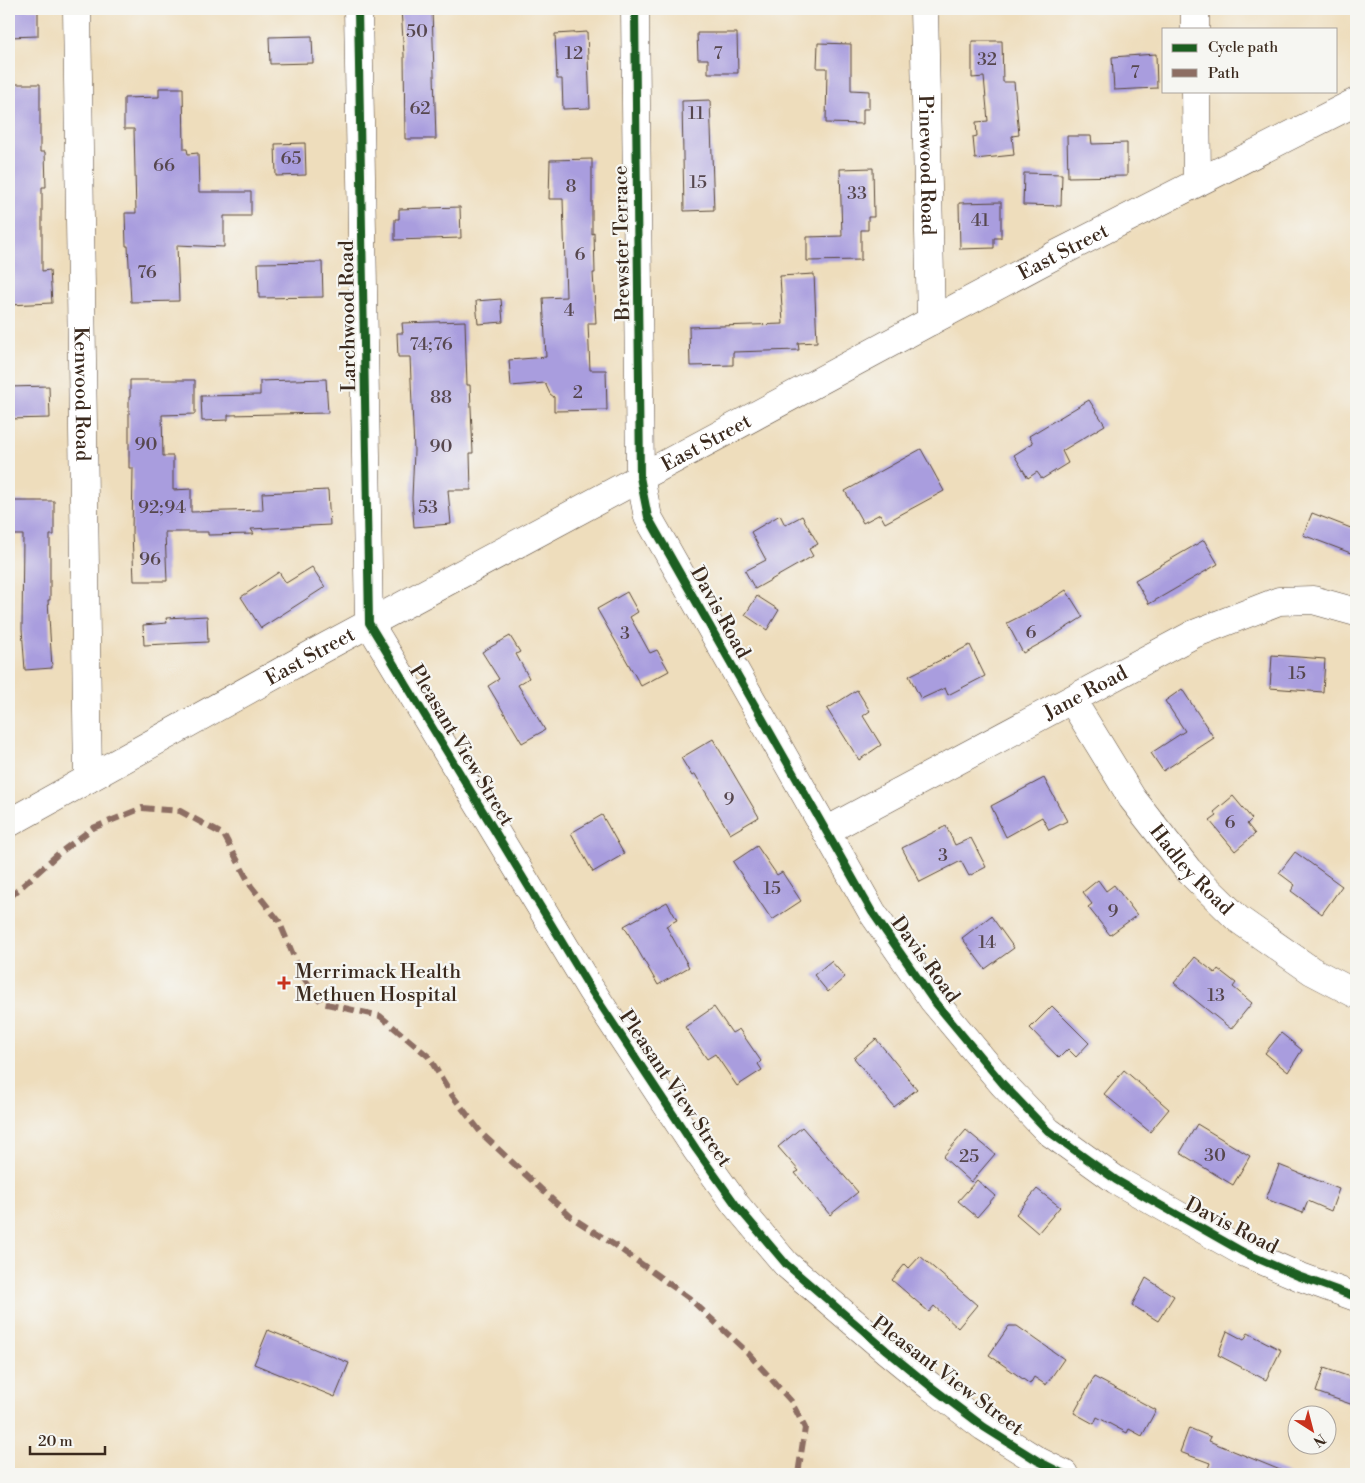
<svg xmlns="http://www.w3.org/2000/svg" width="1365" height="1483" viewBox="0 0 1365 1483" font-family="'Libre Bodoni',serif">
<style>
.building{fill:#a99dde}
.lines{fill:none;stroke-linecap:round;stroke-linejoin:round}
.minor-casing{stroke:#564536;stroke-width:29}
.major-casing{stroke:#564536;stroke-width:29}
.minor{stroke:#fff;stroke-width:28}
.major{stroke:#fff;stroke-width:28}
.quiet{stroke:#8d6e63;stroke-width:6;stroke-dasharray:12 6;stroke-linecap:butt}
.cycleway-casing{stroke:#f6f6f2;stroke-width:11}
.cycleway{stroke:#1b5e20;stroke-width:8}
.poi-dot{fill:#c8321e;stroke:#f6f6f2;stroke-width:2}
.labels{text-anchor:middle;stroke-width:4.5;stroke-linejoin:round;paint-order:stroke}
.number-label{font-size:18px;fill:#56474e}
.street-label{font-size:20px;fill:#3b2a1e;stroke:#f6f6f2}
.poi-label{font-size:20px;fill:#3b2a1e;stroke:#f6f6f2;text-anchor:start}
</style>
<rect width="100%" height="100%" fill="#f6f6f2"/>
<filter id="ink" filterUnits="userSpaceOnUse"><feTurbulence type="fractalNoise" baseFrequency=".02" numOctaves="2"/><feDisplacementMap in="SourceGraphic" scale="10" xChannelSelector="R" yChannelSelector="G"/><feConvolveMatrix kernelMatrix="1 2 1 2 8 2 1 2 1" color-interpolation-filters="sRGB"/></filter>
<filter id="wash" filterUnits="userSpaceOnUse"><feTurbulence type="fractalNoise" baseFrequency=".0096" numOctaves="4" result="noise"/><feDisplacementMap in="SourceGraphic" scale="20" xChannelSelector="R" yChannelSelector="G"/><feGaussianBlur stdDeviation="1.12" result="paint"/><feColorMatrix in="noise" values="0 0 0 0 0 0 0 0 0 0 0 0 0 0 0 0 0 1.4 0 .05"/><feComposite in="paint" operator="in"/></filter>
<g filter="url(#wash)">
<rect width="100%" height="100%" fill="#eeddbc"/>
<g id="blocks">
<g class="building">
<path d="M9,9H38V36L9,37Z"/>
<path d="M401,9H432L436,139H405L404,55Z"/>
<path d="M587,32L590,108L563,109L562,79H557L555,34Z"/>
<path d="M697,33H737L738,73H708V59H698Z"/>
<path d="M312,36L313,63L270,64L269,37Z"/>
<path d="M972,41H1002L1003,82H1014L1019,135L1012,136L1014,155L975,159L973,137L977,136L976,122L988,121L984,77L972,78Z"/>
<path d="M818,43L851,44V90L869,91V109H863V124L826,123L827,68H817Z"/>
<path d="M1156,54L1157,88L1114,90L1112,57Z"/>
<path d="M9,84H40V152H45L46,187H42V271L50,270L52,303L9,305Z"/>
<path d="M159,88H183L184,149H187L188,154L198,153L199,192H251V216H224V247L177,245L179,301L131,302L128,246H126L125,213H136L134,129H124V98L159,97Z"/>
<path d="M710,100L714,210L684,211L682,101Z"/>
<path d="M1067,136H1091L1092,144L1127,143V176L1068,177Z"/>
<path d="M305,143L306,175L276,176L275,144Z"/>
<path d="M592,159V234L594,233L595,273H593L596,323H588L590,370H606L607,410L554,411V397L550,394L545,383L511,386L509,360L546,357L543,298L566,297L563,199H549L550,160Z"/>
<path d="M873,168L874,217H868V230H861V260L807,261V237L842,236L840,169Z"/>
<path d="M1024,173L1062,174L1061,206L1023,205Z"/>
<path d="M1001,202V238H994V248L960,249L959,203Z"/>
<path d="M460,207L461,238L395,240V219H399V209Z"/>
<path d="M322,262L323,297L259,298L258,263Z"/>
<path d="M814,274L817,342L798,343L799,350L733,352V365L690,366L689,327L783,324L780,276Z"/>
<path d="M501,299L503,322L478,324L476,301Z"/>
<path d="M465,321L467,385H470L473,453H470L471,490H448L451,524L414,527L412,498L414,451L410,357H398L397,333H403L402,323Z"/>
<path d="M326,379L328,413L228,415V420L202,421L201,396L260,395V381Z"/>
<path d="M130,380H195V414L162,415L163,456H173V490L191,489V512L263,510L262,493L328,490L330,525L251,529L254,534L208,535V532H165L167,581H134L132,532L133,468H129V397H130Z"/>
<path d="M49,386L50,418L9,419V387Z"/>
<path d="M1089,400L1105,425L1062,451L1068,463L1042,479L1037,472L1028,478L1014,455L1033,443L1029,436Z"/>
<path d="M921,449L944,491L885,523L880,514L863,523L845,491Z"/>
<path d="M9,501H54V535H50V600H48L52,668L25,670L22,629L23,535H9Z"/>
<path d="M1312,513L1356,530V555L1303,535Z"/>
<path d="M780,515L785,525L802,516L818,544L809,549L813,556L755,589L745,571L766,560L751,532Z"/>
<path d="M1204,540L1218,564L1149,604L1135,580Z"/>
<path d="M312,567L325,587L261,628L241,597L279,572L286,583Z"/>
<path d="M1066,590L1083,617L1045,641L1023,653L1007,623L1041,606Z"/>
<path d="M627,592L638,612L630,617L650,653L657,650L669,671L641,686L597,609Z"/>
<path d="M757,596L779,610L767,630L745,615Z"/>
<path d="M207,616L208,642L144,645L143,625L167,623L166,618Z"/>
<path d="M510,636L520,652L516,654L529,678L518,685L545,730L522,743L488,686L499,679L482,652Z"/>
<path d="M970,645L985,676L948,695L945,688L921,699L909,676Z"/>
<path d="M1272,655L1325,659L1323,692L1270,688Z"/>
<path d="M1182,689L1214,738L1163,771L1151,753L1185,731L1165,701Z"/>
<path d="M857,690L870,711L863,716L881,745L859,760L827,709Z"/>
<path d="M713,739L759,817L730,834L695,774L692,776L681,758Z"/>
<path d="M1044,778L1067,821L1049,830L1042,817L1006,837L991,806Z"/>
<path d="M1233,796L1252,819L1247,824L1255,834L1235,851L1210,821L1217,816L1214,812Z"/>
<path d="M602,815L624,854L593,872L571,833Z"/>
<path d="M946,826L955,845L971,838L986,867L969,876L961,861L920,882L902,848Z"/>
<path d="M757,846L777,875L782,872L801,901L772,920L733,862Z"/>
<path d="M1295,852L1342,886L1322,914L1291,891L1295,885L1279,873Z"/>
<path d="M1098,880L1106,891L1114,885L1137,915L1110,935L1088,907L1092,904L1083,892Z"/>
<path d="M667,902L677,920L666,926L689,967L658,985L624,926Z"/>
<path d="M991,916L1014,948L985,969L962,938Z"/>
<path d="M1195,957L1215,973L1218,969L1236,983L1233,987L1252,1003L1231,1029L1174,983Z"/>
<path d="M831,961L845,977L828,992L814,975Z"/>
<path d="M1052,1006L1089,1043L1076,1057L1068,1049L1059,1058L1030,1028Z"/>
<path d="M714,1007L732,1033L739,1029L761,1061L758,1064L762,1070L737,1086L715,1054L707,1059L685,1027Z"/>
<path d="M1281,1033L1302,1050L1288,1072L1265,1053Z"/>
<path d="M876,1039L917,1089L894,1107L854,1058Z"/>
<path d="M1124,1070L1169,1109L1150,1132L1104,1094Z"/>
<path d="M1197,1124L1250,1156L1233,1185L1180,1153Z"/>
<path d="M802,1127L858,1192L830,1215L795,1173L799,1171L778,1147Z"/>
<path d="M966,1130L995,1154L971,1182L943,1157Z"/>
<path d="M1279,1165L1339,1189L1331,1211L1308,1201L1303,1213L1266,1199Z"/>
<path d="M977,1180L995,1196L977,1217L958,1201Z"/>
<path d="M1037,1189L1060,1207L1038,1233L1016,1214Z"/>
<path d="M920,1256L977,1305L958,1328L934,1306L929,1312L892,1280L905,1264L909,1268Z"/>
<path d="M1146,1278L1174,1296L1158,1321L1132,1305Z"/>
<path d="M1009,1326H1017L1064,1359L1046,1385L1034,1377L1030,1384L989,1355Z"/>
<path d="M268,1330L349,1363L335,1397L254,1364Z"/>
<path d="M1227,1331L1244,1340L1248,1333L1281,1350L1266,1380L1218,1355Z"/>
<path d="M1324,1368L1356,1379V1406L1316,1392Z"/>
<path d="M1094,1377L1156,1410L1142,1436L1129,1429L1127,1433L1097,1417L1094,1424L1074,1413Z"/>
<path d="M1189,1428L1211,1437L1209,1441L1290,1474H1206L1210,1463L1180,1452Z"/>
</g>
</g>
</g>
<g filter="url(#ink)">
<use href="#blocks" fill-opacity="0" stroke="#564536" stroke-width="1"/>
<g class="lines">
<g class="minor-casing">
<g id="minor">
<path id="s1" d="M77,9L88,779"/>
<path d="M358,9L369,623L591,990L696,1149L736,1205L786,1264L886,1350L930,1386L984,1427L1038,1461L1064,1474"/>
<path d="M635,9L640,477L648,517L872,912L933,1000L1003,1084L1048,1131L1116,1180L1243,1252L1298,1276L1356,1297"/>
<path id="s2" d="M924,9L931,321"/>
<path d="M1195,9V29"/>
<path d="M1196,91L1197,182"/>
<path id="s3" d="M1072,700L1132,798L1188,870L1238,919L1312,971L1356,994"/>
<path id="s4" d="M826,831L1194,634L1279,601L1313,600L1356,612"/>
</g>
</g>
<g class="major-casing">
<g id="major">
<path id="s5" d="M9,823L318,651L931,321L1057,254L1356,102"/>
</g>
</g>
<use href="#minor" class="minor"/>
<use href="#major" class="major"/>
<path class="quiet" d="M9,898L58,854L93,828L142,808L180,811L224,835L251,886L279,921L301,974L322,1003L380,1016L428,1056L452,1095L482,1134L571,1217L616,1246L689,1298L746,1351L791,1401L805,1428L798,1474"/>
<g class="cycleway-casing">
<g id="cycleway">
<path d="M358,9L369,623L591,990L696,1149L736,1205L786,1264L886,1350L930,1386L984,1427L1038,1461L1064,1474"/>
<path d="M635,9L640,477L648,517L872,912L933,1000L1003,1084L1048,1131L1116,1180L1243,1252L1298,1276L1356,1297"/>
</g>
</g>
<use href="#cycleway" class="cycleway"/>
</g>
</g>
<path class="poi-dot" d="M281.5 975.5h5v5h5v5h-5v5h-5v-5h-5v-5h5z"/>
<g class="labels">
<g class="number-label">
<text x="417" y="37">50</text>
<text x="574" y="59">12</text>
<text x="718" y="59">7</text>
<text x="987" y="65">32</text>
<text x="1135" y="78">7</text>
<text x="420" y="114">62</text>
<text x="696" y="119">11</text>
<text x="291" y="164">65</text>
<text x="164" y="171">66</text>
<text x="698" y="188">15</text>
<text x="571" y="192">8</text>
<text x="857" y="199">33</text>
<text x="980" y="226">41</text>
<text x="580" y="260">6</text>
<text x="147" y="278">76</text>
<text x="569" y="316">4</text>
<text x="431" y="350">74;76</text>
<text x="578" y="398">2</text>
<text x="441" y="403">88</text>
<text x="146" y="450">90</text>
<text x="441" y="452">90</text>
<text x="162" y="513">92;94</text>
<text x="428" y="513">53</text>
<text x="150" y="565">96</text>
<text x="1031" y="638">6</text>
<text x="625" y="639">3</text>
<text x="1297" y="679">15</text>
<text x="729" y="805">9</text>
<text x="1230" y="828">6</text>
<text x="943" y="861">3</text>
<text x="772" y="894">15</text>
<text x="1113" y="917">9</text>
<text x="987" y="948">14</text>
<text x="1216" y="1001">13</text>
<text x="1215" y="1161">30</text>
<text x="969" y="1162">25</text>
</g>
<g class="street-label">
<text dy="7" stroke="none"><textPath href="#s2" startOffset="156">Pinewood Road</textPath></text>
<text transform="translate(621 243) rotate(-91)" y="7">Brewster Terrace</text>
<text dy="7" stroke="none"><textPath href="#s5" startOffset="1199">East Street</textPath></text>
<text transform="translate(347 316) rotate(-91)" y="7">Larchwood Road</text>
<text dy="7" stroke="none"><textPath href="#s1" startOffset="385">Kenwood Road</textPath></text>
<text dy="7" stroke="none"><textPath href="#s5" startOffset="794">East Street</textPath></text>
<text transform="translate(721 612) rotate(61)" y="7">Davis Road</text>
<text dy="7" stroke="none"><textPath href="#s5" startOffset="344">East Street</textPath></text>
<text dy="7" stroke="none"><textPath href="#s4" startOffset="294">Jane Road</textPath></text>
<text transform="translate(462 745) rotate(59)" y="7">Pleasant View Street</text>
<text dy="7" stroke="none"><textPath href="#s3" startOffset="208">Hadley Road</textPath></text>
<text transform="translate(926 959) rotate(54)" y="7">Davis Road</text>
<text transform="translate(676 1088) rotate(56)" y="7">Pleasant View Street</text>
<text transform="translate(1232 1225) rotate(27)" y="7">Davis Road</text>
<text transform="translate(948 1375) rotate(37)" y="7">Pleasant View Street</text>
</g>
<g class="poi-label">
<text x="295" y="978">Merrimack Health<tspan x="295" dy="23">Methuen Hospital</tspan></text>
</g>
</g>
<rect width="1365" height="1483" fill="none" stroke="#f6f6f2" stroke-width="30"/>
<rect x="1162" y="28" width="175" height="65" fill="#f6f6f2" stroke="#aba49d"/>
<rect x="1172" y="44" width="25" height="8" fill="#1b5e20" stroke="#aba49d"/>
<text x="1208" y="52" font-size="15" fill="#3b2a1e">Cycle path</text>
<rect x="1172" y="69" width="25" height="8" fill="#8d6e63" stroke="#aba49d"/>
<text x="1208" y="78" font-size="15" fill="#3b2a1e">Path</text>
<g transform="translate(1312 1430) rotate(144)"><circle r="24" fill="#f6f6f2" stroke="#aba49d"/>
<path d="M0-4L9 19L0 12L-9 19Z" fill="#c8321e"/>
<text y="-8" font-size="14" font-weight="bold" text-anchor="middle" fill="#3b2a1e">N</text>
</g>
<path d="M30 1446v8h75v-8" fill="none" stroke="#3b2a1e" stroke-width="2.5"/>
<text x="38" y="1446" font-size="15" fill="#3b2a1e" stroke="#f6f6f2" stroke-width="4" paint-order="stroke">20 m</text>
</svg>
